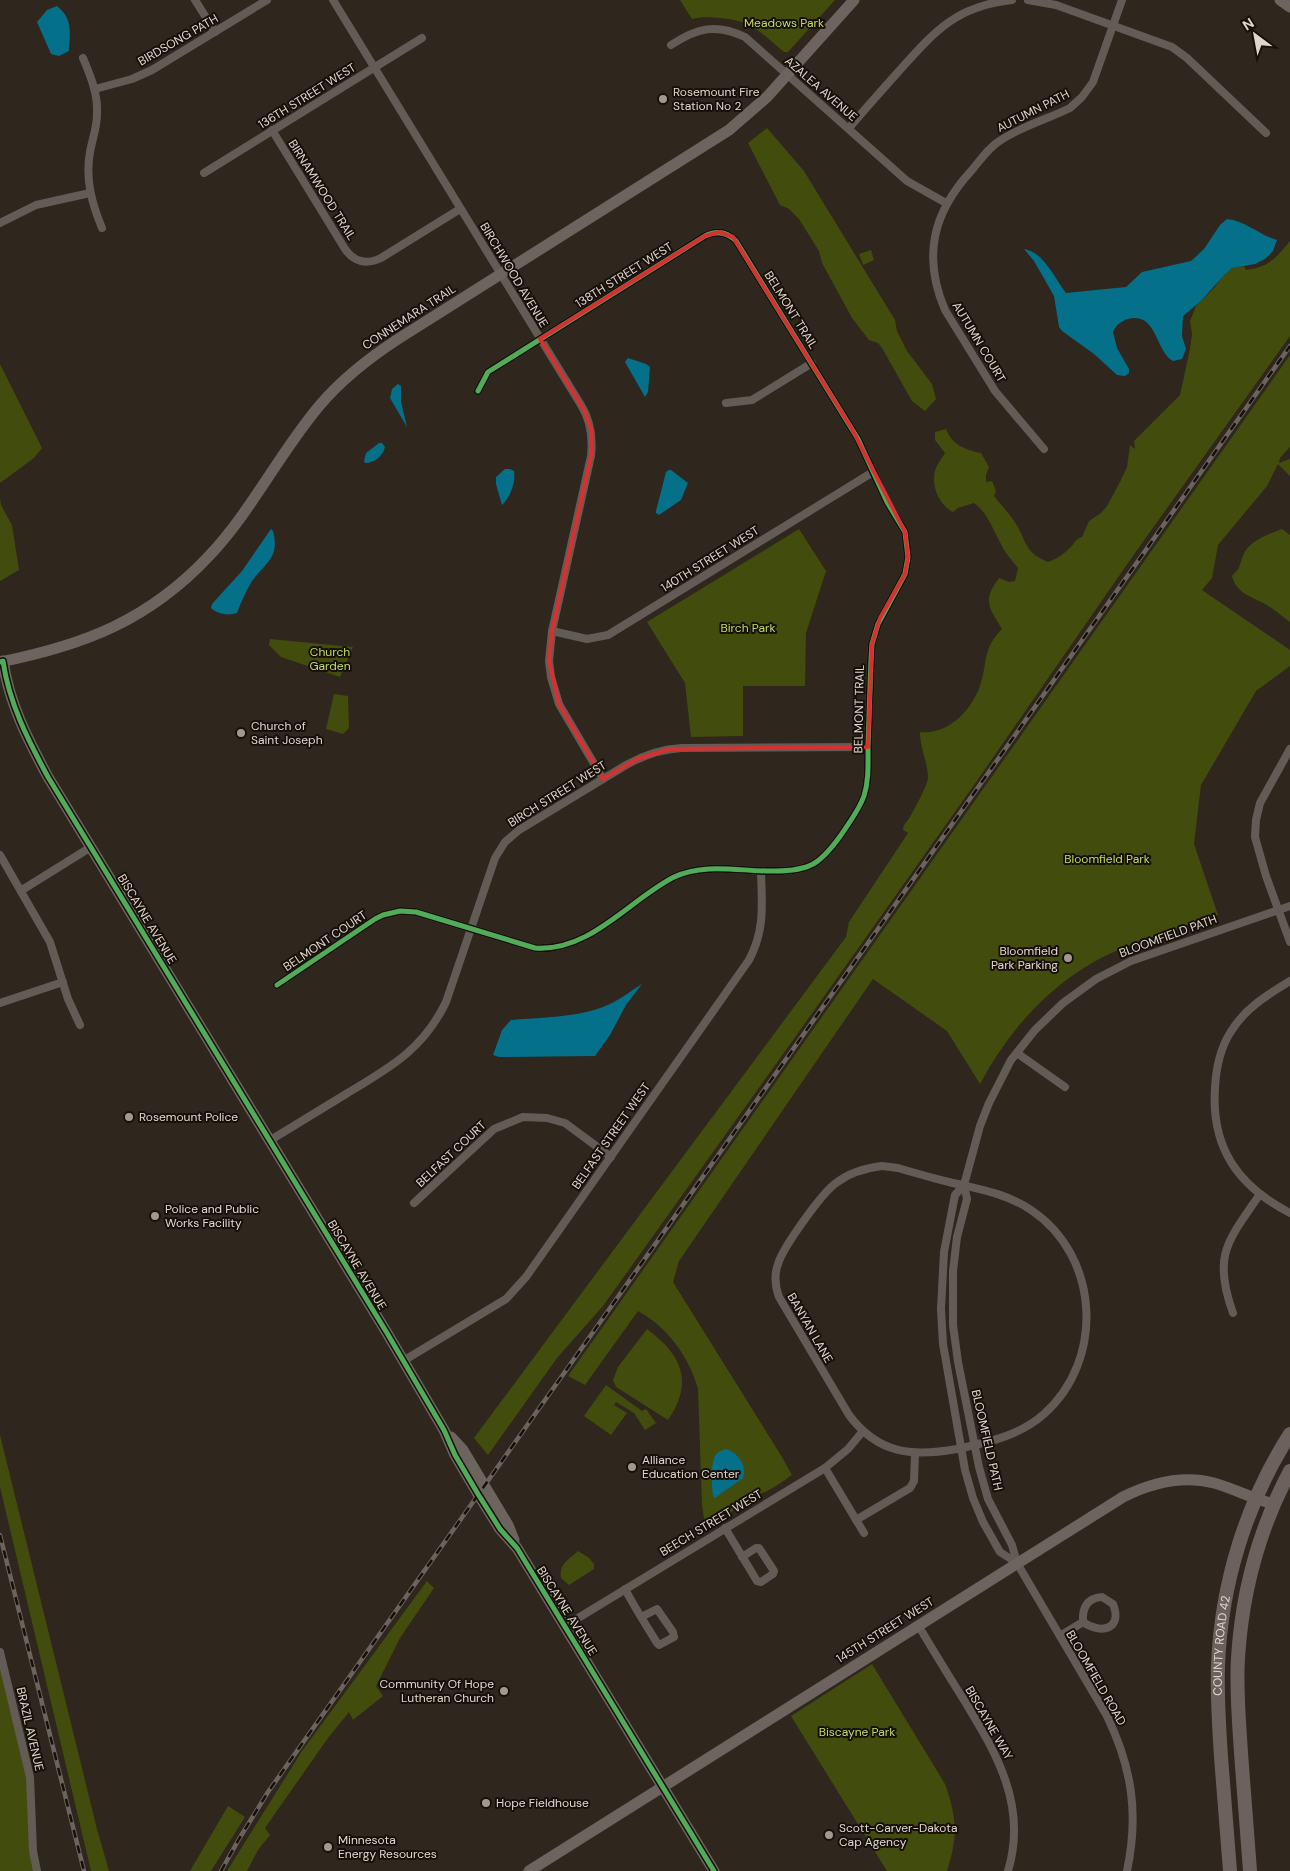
<svg xmlns="http://www.w3.org/2000/svg" width="1290" height="1871" viewBox="0 0 1290 1871" font-family="'DM Sans',sans-serif">
<style>
.green{fill:#424c0d}
.water{fill:#047089}
.lines{fill:none;stroke-linecap:round;stroke-linejoin:round}
.street{stroke:#635c56;stroke-width:8}
.secondary{stroke:#6d645f;stroke-width:11}
.highway{stroke:#6d615d;stroke-width:14}
.rail-casing{stroke:#6b645e;stroke-width:4.5}
.rail{stroke:#17100a;stroke-width:2.5;stroke-dasharray:8;stroke-linecap:butt}
.cycleway-casing{stroke:#17100a;stroke-width:8}
.cycleway{stroke:#51ab58;stroke-width:5}
.marked{fill:none;stroke:#d63130;stroke-width:4;stroke-linejoin:round}
.poi-dot{fill:#a2988f;stroke:#17100a;stroke-width:2}
.labels{text-anchor:middle;stroke-width:4;stroke-linejoin:round;paint-order:stroke}
.park-label{font-size:12px;fill:#c0db5f;stroke:#17100a}
.street-label{font-size:12px;fill:#e0d6cc;stroke:#17100a}
.poi-label{font-size:12px;fill:#e0d6cc;stroke:#17100a;text-anchor:start}
</style>
<rect width="100%" height="100%" fill="#2f261d"/>
<g class="green">
<path d="M680,0H835L788,52H784C760,32 751,20 719,18C709,17 701,17 692,19Z"/>
<path d="M767,128L804,171L895,320L897,331L907,351L932,384L936,399L925,411L912,401L882,348L878,343L869,340L852,318L822,263L819,251L799,219L789,209L780,205L748,143Z"/>
<path d="M1290,241V336L1135,553L974,785L781,1057L603,1306L557,1358L488,1455L474,1438L846,937L849,922L908,833L903,830C903,824 907,822 910,817C914,810 928,784 928,778C928,763 920,748 920,732C948,735 971,711 980,686C988,662 982,649 1002,629C989,607 982,601 999,578L1009,582L1015,581L1018,568C1012,560 1004,552 1000,542C992,528 987,512 974,503L958,508L953,512C939,505 931,486 935,471C937,464 942,458 945,453L935,440V432L946,429C952,445 966,450 981,453L989,467L986,475V482L992,481L996,491L994,496C1001,505 1008,512 1014,521C1028,541 1022,551 1048,562C1056,559 1064,554 1070,548C1075,543 1075,539 1082,537L1089,521L1101,513L1107,506L1120,482L1127,467L1130,445L1135,449L1134,441L1180,395L1190,349L1192,334L1190,321L1196,306L1214,288L1225,273L1232,268L1244,266L1246,270C1269,267 1276,258 1290,241Z"/>
<path d="M871,250L874,260L863,265L859,254Z"/>
<path d="M1290,355V447L1280,458L1279,463L1290,459V476L1278,464L1267,486L1218,545L1212,578L1202,590L1290,650V666L1256,691L1201,785L1194,844L1218,915C1180,928 1140,939 1103,957C1049,985 1008,1031 980,1084L947,1031L873,979L679,1261L673,1282L782,1457L792,1475C781,1482 767,1495 753,1494L723,1519L718,1520L713,1525L704,1519L702,1505L698,1389C689,1356 667,1327 638,1311L585,1385L568,1376Z"/>
<path d="M0,364L42,448L34,458L0,483Z"/>
<path d="M0,498L1,505L12,525L19,570L0,581Z"/>
<path d="M799,529L826,571L806,633L805,686H743V736L691,737L685,683L647,622Z"/>
<path d="M1282,529L1290,535V622C1283,617 1275,610 1267,605C1253,597 1236,594 1232,576C1242,566 1238,568 1243,556C1248,541 1269,534 1282,529Z"/>
<path d="M270,639L353,647L340,677L281,657L269,645Z"/>
<path d="M334,694L348,696L349,728L343,734L326,729Z"/>
<path d="M647,1329C682,1355 694,1382 668,1420L616,1387L613,1380L618,1367Z"/>
<path d="M606,1385L642,1411L646,1409L656,1423L645,1430L634,1413L616,1402L614,1405L627,1413L611,1435L584,1416Z"/>
<path d="M0,1435L97,1829L109,1871H91L0,1487Z"/>
<path d="M578,1551L589,1558L594,1564V1569L569,1585L561,1578C559,1564 568,1560 578,1551Z"/>
<path d="M427,1581L434,1588L400,1638L376,1686L383,1696L353,1720L349,1712L328,1738L265,1828L270,1835L258,1850L247,1871H227L302,1751Z"/>
<path d="M0,1652L31,1780L37,1871H0Z"/>
<path d="M872,1664L945,1784C957,1818 958,1837 947,1871H887L791,1716Z"/>
<path d="M228,1806L245,1817L211,1871H190Z"/>
</g>
<g class="water">
<path d="M57,6C73,19 70,32 69,51L59,56L51,54L37,22L47,10Z"/>
<path d="M1227,219C1246,221 1259,235 1277,240L1273,251L1265,259L1255,264L1232,268L1225,274L1201,301L1183,316L1182,336L1186,349L1182,359L1173,361C1155,351 1157,311 1128,319C1121,321 1116,325 1113,332L1117,348L1129,369V373L1125,376L1117,375L1094,354L1062,331L1059,327L1054,296L1034,261L1024,249C1044,252 1055,279 1066,293L1126,287L1142,272L1191,261L1204,249L1220,225Z"/>
<path d="M628,358L646,364L650,367L648,392L645,397L625,362Z"/>
<path d="M398,384L401,386V402L407,427L390,398L392,389Z"/>
<path d="M379,443H382L385,447C383,456 374,463 365,463L364,461L366,453Z"/>
<path d="M505,469H510L514,471C516,482 510,498 502,505L496,484V477Z"/>
<path d="M669,470H671L688,483L681,500L659,515L656,513V511L666,472Z"/>
<path d="M271,529L273,531C280,558 266,562 252,581C246,591 241,602 237,613C229,616 217,614 211,608L212,604L242,571Z"/>
<path d="M642,984L626,1005L610,1035L595,1056L499,1057L493,1055L502,1030L511,1020C544,1017 582,1018 612,1003C622,998 632,990 642,984Z"/>
<path d="M725,1449C737,1451 748,1466 743,1478L715,1498L713,1496C712,1487 710,1464 715,1456C717,1452 721,1451 725,1449Z"/>
</g>
<g class="lines">
<g class="street">
<path d="M195,0L215,32"/>
<path d="M333,0L581,405C591,421 593,438 591,456L552,631L549,661L551,677L559,704L603,779"/>
<path d="M1028,0L1056,5L1172,47L1187,58L1266,133"/>
<path d="M671,45C697,28 716,23 745,37L907,181L946,203"/>
<path d="M83,58C91,77 98,94 97,114C97,128 92,140 90,152C85,179 92,204 102,228"/>
<path d="M95,89L132,79L152,70L267,0"/>
<path d="M849,128C865,109 882,90 899,71C935,31 956,6 1012,0"/>
<path d="M272,130L345,249C354,262 367,265 381,258L460,209"/>
<path d="M204,173L422,38"/>
<path d="M0,223L36,205L90,193"/>
<path d="M726,403L752,400L812,363"/>
<path d="M1044,449L995,391L945,310C922,256 933,212 972,170C981,159 989,147 1001,140C1022,126 1048,119 1070,108L1082,97L1093,82L1122,0"/>
<path d="M552,631L587,639L608,635L873,472"/>
<path d="M1290,749L1260,803L1256,820L1255,837L1266,876L1290,942"/>
<path d="M0,855L50,942L68,999L80,1025"/>
<path d="M22,890L91,847"/>
<path d="M1290,981C1267,995 1244,1009 1230,1033C1220,1049 1216,1069 1215,1088C1211,1148 1238,1186 1290,1213"/>
<path d="M277,985L375,919L383,915L400,911L416,912L535,948C590,952 629,900 674,877C706,862 742,872 775,871C811,871 821,863 841,835C849,823 859,810 864,796C869,780 868,764 868,747C869,718 870,689 871,660L872,644L878,624L905,574L908,557L905,532L887,502L858,439L736,241C727,232 717,230 705,236L488,372L478,391"/>
<path d="M0,1003L63,982"/>
<path d="M1017,1053L1065,1087"/>
<path d="M269,1141C295,1125 320,1110 346,1094C389,1068 423,1050 446,1002L495,858L505,842L519,830L626,765C644,755 661,749 682,748L868,747"/>
<path d="M882,1166L898,1168C915,1173 932,1178 949,1182C978,1189 1006,1193 1031,1210C1100,1256 1105,1360 1044,1414C1019,1436 989,1442 957,1449C912,1457 878,1454 849,1415L779,1297C775,1286 774,1275 778,1264C783,1247 822,1193 836,1183C849,1173 865,1168 882,1166Z"/>
<path d="M964,1185L955,1195L944,1252L941,1309L943,1344L965,1470L973,1498L983,1522L1000,1552L1017,1563"/>
<path d="M414,1203L494,1129L523,1117L547,1118L565,1123L611,1157"/>
<path d="M1233,1313C1212,1255 1228,1241 1260,1194"/>
<path d="M403,1361L506,1299L526,1277L749,960C765,930 762,905 761,872"/>
<path d="M825,1468L864,1533"/>
<path d="M856,1520L910,1488L914,1481L915,1454"/>
<path d="M725,1528L757,1581L761,1582L773,1574L774,1571L759,1548H756L742,1557"/>
<path d="M625,1589C635,1608 646,1625 657,1643L659,1645L674,1637L673,1632L657,1609L641,1617"/>
<path d="M918,1625C933,1650 948,1675 964,1700C996,1753 1028,1805 1008,1871"/>
<path d="M565,1626L825,1468L848,1449L863,1431"/>
<path d="M1060,1636L1083,1622C1101,1635 1123,1629 1113,1604L1102,1597C1087,1598 1082,1608 1083,1622"/>
<path d="M0,1652L30,1777L33,1851L37,1871"/>
<path d="M1127,1871C1139,1814 1132,1768 1107,1716L1017,1563L1012,1545L988,1499L979,1467L958,1362L953,1325V1271L957,1237L967,1199L964,1185L980,1126L989,1103L1011,1060L1035,1030L1063,1003L1096,979L1131,961L1290,906"/>
</g>
<g class="secondary">
<path d="M1280,0L1290,7"/>
<path d="M3,661C9,703 28,740 48,777L387,1333L444,1430L455,1455L478,1494L500,1529L517,1548L714,1871"/>
<path d="M0,662C85,645 149,620 209,556C251,512 280,452 320,405C342,379 369,358 398,339L729,130L767,97L854,0"/>
<path d="M451,1437L463,1450L508,1525L514,1540"/>
<path d="M529,1871L1123,1497C1151,1483 1183,1475 1214,1483C1235,1489 1253,1499 1274,1504"/>
</g>
<g class="highway">
<path id="s1" d="M1230,1871C1227,1833 1224,1795 1221,1757C1219,1727 1217,1697 1218,1666C1221,1584 1246,1503 1290,1434"/>
<path d="M1250,1871C1247,1832 1244,1792 1241,1753C1239,1721 1236,1689 1238,1658C1242,1593 1259,1529 1290,1471"/>
</g>
<g class="rail-casing">
<g id="rail">
<path d="M0,1535L84,1871"/>
<path d="M221,1871L239,1839L268,1792L1290,346"/>
</g>
</g>
<use href="#rail" class="rail"/>
<g class="cycleway-casing">
<g id="cycleway">
<path d="M0,662L3,661C9,703 28,740 48,777L387,1333L444,1430L455,1455L478,1494L500,1529L517,1548L714,1871"/>
<path d="M277,985L375,919L383,915L400,911L416,912L535,948C590,952 629,900 674,877C706,862 742,872 775,871C811,871 821,863 841,835C849,823 859,810 864,796C869,780 868,764 868,747C869,718 870,689 871,660L872,644L878,624L905,574L908,557L905,532L887,502L858,439L736,241C727,232 717,230 705,236L488,372L478,391"/>
</g>
</g>
<use href="#cycleway" class="cycleway"/>
</g>
<path class="marked" d="M719,232L733,237L852,429L905,532L908,557L905,574L880,618L872,644L868,747L670,749L637,759L603,779L559,704L549,661L552,631L591,456V429L584,410L540,339L705,236Z"/>
<g class="poi-dot">
<circle cx="663" cy="99" r="5"/>
<circle cx="241" cy="733" r="5"/>
<circle cx="1068" cy="958" r="5"/>
<circle cx="129" cy="1117" r="5"/>
<circle cx="155" cy="1216" r="5"/>
<circle cx="632" cy="1467" r="5"/>
<circle cx="504" cy="1691" r="5"/>
<circle cx="486" cy="1803" r="5"/>
<circle cx="829" cy="1835" r="5"/>
<circle cx="328" cy="1847" r="5"/>
</g>
<g class="labels">
<g class="park-label">
<text x="784" y="27">Meadows Park</text>
<text x="748" y="632">Birch Park</text>
<text x="330" y="656">Church<tspan x="330" dy="14">Garden</tspan></text>
<text x="1107" y="863">Bloomfield Park</text>
<text x="857" y="1736">Biscayne Park</text>
</g>
<g class="street-label">
<text transform="translate(178 40) rotate(-30)" y="4">BIRDSONG PATH</text>
<text transform="translate(821 89) rotate(41)" y="4">AZALEA AVENUE</text>
<text transform="translate(307 96) rotate(-32)" y="4">136TH STREET WEST</text>
<text transform="translate(1033 111) rotate(-27)" y="4">AUTUMN PATH</text>
<text transform="translate(322 190) rotate(58)" y="4">BIRNAMWOOD TRAIL</text>
<text transform="translate(514 275) rotate(59)" y="4">BIRCHWOOD AVENUE</text>
<text transform="translate(624 275) rotate(-32)" y="4">138TH STREET WEST</text>
<text transform="translate(791 310) rotate(58)" y="4">BELMONT TRAIL</text>
<text transform="translate(409 317) rotate(-33)" y="4">CONNEMARA TRAIL</text>
<text transform="translate(979 342) rotate(59)" y="4">AUTUMN COURT</text>
<text transform="translate(710 559) rotate(-32)" y="4">140TH STREET WEST</text>
<text transform="translate(859 709) rotate(-89)" y="4">BELMONT TRAIL</text>
<text transform="translate(557 794) rotate(-32)" y="4">BIRCH STREET WEST</text>
<text transform="translate(147 919) rotate(59)" y="4">BISCAYNE AVENUE</text>
<text transform="translate(1168 936) rotate(-20)" y="4">BLOOMFIELD PATH</text>
<text transform="translate(325 941) rotate(-34)" y="4">BELMONT COURT</text>
<text transform="translate(611 1136) rotate(-55)" y="4">BELFAST STREET WEST</text>
<text transform="translate(451 1154) rotate(-43)" y="4">BELFAST COURT</text>
<text transform="translate(357 1265) rotate(59)" y="4">BISCAYNE AVENUE</text>
<text transform="translate(810 1328) rotate(60)" y="4">BANYAN LANE</text>
<text transform="translate(987 1440) rotate(77)" y="4">BLOOMFIELD PATH</text>
<text transform="translate(711 1523) rotate(-31)" y="4">BEECH STREET WEST</text>
<text transform="translate(567 1611) rotate(58)" y="4">BISCAYNE AVENUE</text>
<text transform="translate(885 1630) rotate(-32)" y="4">145TH STREET WEST</text>
<text dy="4" stroke="none"><textPath href="#s1" startOffset="226">COUNTY ROAD 42</textPath></text>
<text transform="translate(1096 1678) rotate(60)" y="4">BLOOMFIELD ROAD</text>
<text transform="translate(989 1723) rotate(60)" y="4">BISCAYNE WAY</text>
<text transform="translate(30 1729) rotate(77)" y="4">BRAZIL AVENUE</text>
</g>
<g class="poi-label">
<text x="673" y="96">Rosemount Fire<tspan x="673" dy="14">Station No 2</tspan></text>
<text x="251" y="730">Church of<tspan x="251" dy="14">Saint Joseph</tspan></text>
<text x="1058" y="955" text-anchor="end">Bloomfield<tspan x="1058" dy="14">Park Parking</tspan></text>
<text x="139" y="1121">Rosemount Police</text>
<text x="165" y="1213">Police and Public<tspan x="165" dy="14">Works Facility</tspan></text>
<text x="642" y="1464">Alliance<tspan x="642" dy="14">Education Center</tspan></text>
<text x="494" y="1688" text-anchor="end">Community Of Hope<tspan x="494" dy="14">Lutheran Church</tspan></text>
<text x="496" y="1807">Hope Fieldhouse</text>
<text x="839" y="1832">Scott-Carver-Dakota<tspan x="839" dy="14">Cap Agency</tspan></text>
<text x="338" y="1844">Minnesota<tspan x="338" dy="14">Energy Resources</tspan></text>
</g>
</g>
<g transform="translate(1255 35) rotate(328)" stroke="#17100a" stroke-width="4" paint-order="stroke">
<path d="M0-4L9 19L0 12L-9 19Z" fill="#e0d6cc"/>
<text y="-8" font-size="14" font-weight="bold" text-anchor="middle" fill="#e0d6cc">N</text>
</g>
</svg>
